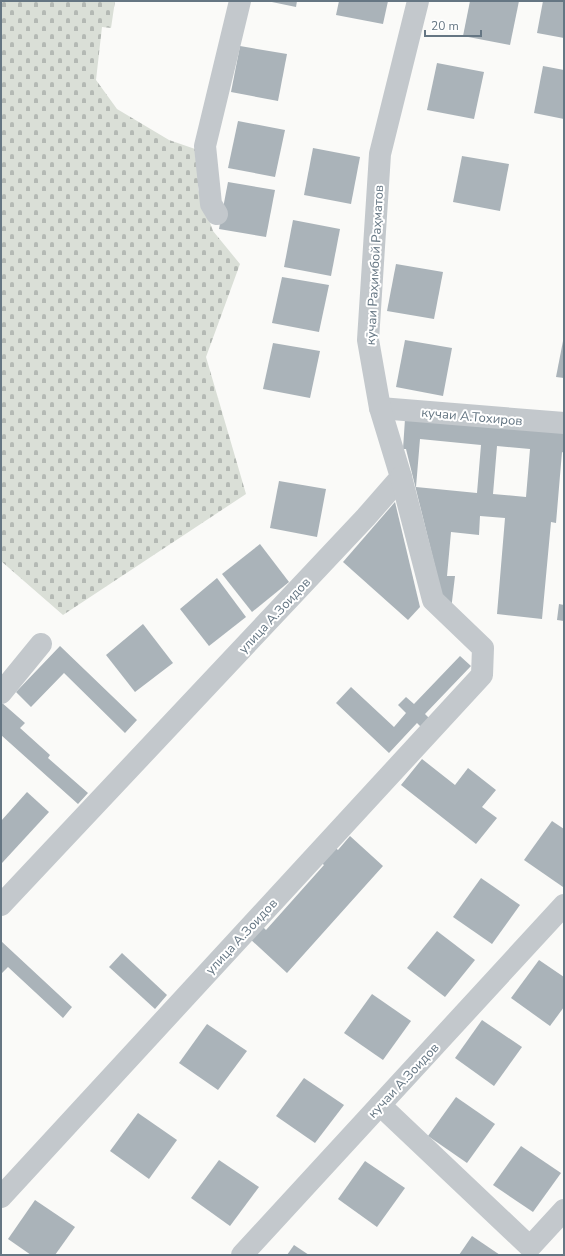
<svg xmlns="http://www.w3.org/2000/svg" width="565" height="1256" viewBox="0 0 565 1256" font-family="'Nunito Sans',sans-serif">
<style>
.cemetery{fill:url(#cemetery-stones)}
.building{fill:#aab3b9;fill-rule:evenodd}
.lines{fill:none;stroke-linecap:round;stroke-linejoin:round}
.minor{stroke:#c3c8cc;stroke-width:22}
.labels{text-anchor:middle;stroke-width:4;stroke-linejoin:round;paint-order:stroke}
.street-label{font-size:13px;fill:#657683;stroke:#fff}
</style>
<defs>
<pattern id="cemetery-stones" width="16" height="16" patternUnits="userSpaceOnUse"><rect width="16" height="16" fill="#dadfd7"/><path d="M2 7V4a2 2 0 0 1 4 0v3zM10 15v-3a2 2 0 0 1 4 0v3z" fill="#b4b9b4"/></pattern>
</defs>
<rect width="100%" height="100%" fill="#fafaf8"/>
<path class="cemetery" d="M1,1H115L111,28L102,27L96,80L117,109L169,140L198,150V189L213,231L240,264L206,357L246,494L63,615L1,561Z"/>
<g class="building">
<path d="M267,1H297L296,7Z"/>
<path d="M339,1H388L383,24L336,15Z"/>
<path d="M470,1H519L510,45L463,36Z"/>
<path d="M543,1H564V38L537,33Z"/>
<path d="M240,46L287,54L278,101L231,92Z"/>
<path d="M437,63L484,72L474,119L427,110Z"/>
<path d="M543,66L564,70V119L534,113Z"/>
<path d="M238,121L285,130L275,177L228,168Z"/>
<path d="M313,148L360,157L351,204L304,195Z"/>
<path d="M462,156L509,164L500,211L453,202Z"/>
<path d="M228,182L275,190L266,237L219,229Z"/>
<path d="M293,220L340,229L331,276L284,267Z"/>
<path d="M396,264L443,272L434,319L387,311Z"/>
<path d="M282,277L329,285L319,332L272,323Z"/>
<path d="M405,340L452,348L443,396L396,387Z"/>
<path d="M563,341H564V378L556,377Z"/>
<path d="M273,343L320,351L310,398L263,389Z"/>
<path d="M405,419L564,433V453L562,452L556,523L551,522L542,619L497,614L505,518L480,516L479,535L451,532L447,576H455L451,610L444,603L406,449H403ZM420,439L481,445L477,493L416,487ZM497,446L530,449L526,497L493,494Z"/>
<path d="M279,481L326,489L317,537L270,528Z"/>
<path d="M395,502L420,607L408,620L343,562Z"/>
<path d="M260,544L289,582L252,612L222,574Z"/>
<path d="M217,578L246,617L209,646L180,609Z"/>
<path d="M559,604L564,605V621L557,620Z"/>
<path d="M143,624L173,663L135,692L106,655Z"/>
<path d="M60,646L137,720L125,733L64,673L31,707L16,692Z"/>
<path d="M460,656L471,666L425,714L429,718L421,727L417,723L389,753L336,703L351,687L394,727L406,713L398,705L406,697L414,704Z"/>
<path d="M1,702L25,723L20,728L50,755L48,758L88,793L78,804L1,735Z"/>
<path d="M422,759L455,785L468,768L496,790L482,807L497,818L476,844L401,785Z"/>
<path d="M27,792L49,812L2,863L1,862V821Z"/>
<path d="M552,821L564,829L563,887L524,860Z"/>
<path d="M350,836L383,866L287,973L248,937L260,924L266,930L324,865L319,861L333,846L338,850Z"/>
<path d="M481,878L520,905L492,944L453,917Z"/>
<path d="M437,931L475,960L445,997L407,968Z"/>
<path d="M1,941L72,1007L63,1018L8,967L1,974Z"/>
<path d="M122,953L167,995L155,1009L109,967Z"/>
<path d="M539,960L564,977V1007L550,1026L511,998Z"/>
<path d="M372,994L411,1021L383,1060L344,1033Z"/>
<path d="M482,1020L522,1047L494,1086L455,1058Z"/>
<path d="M207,1024L247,1051L218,1090L179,1063Z"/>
<path d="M304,1078L344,1105L315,1143L276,1116Z"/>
<path d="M456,1097L495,1124L467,1163L428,1136Z"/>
<path d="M138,1113L177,1140L149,1179L110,1151Z"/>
<path d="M521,1146L561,1173L533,1212L493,1185Z"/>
<path d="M219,1160L259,1187L230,1226L191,1198Z"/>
<path d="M365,1161L405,1188L377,1227L338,1199Z"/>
<path d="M35,1200L75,1227L55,1255H31L8,1239Z"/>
<path d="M472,1236L500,1255H459Z"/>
<path d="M294,1245L309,1255H287Z"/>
</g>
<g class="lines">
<g class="minor">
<path d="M217,214L211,204L205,146L240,1"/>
<path d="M380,408L564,423"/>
<path d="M1,693L41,644"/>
<path d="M1,905L366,517L401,477L380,408L368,340L380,154L418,1"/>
<path d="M380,1105L530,1247L564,1210"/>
<path d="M1,1197L482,675L483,648L433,600L401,477"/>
<path d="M242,1255L564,905"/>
</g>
</g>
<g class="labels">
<g class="street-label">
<text transform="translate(374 265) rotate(-87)" y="5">кӯчаи Раҳимбой Раҳматов</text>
<text transform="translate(472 416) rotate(5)" y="5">кучаи А.Тохиров</text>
<text transform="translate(274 615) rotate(-47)" y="5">улица А.Зоидов</text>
<text transform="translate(241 936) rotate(-47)" y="5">улица А.Зоидов</text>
<text transform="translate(403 1080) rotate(-47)" y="5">кучаи А.Зоидов</text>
</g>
</g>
<rect width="565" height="1256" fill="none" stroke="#657683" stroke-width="4"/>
<path d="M425 30v6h56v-6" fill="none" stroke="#657683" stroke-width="2"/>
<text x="431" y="30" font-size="12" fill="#657683" stroke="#ffffff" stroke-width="3" paint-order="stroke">20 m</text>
</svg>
